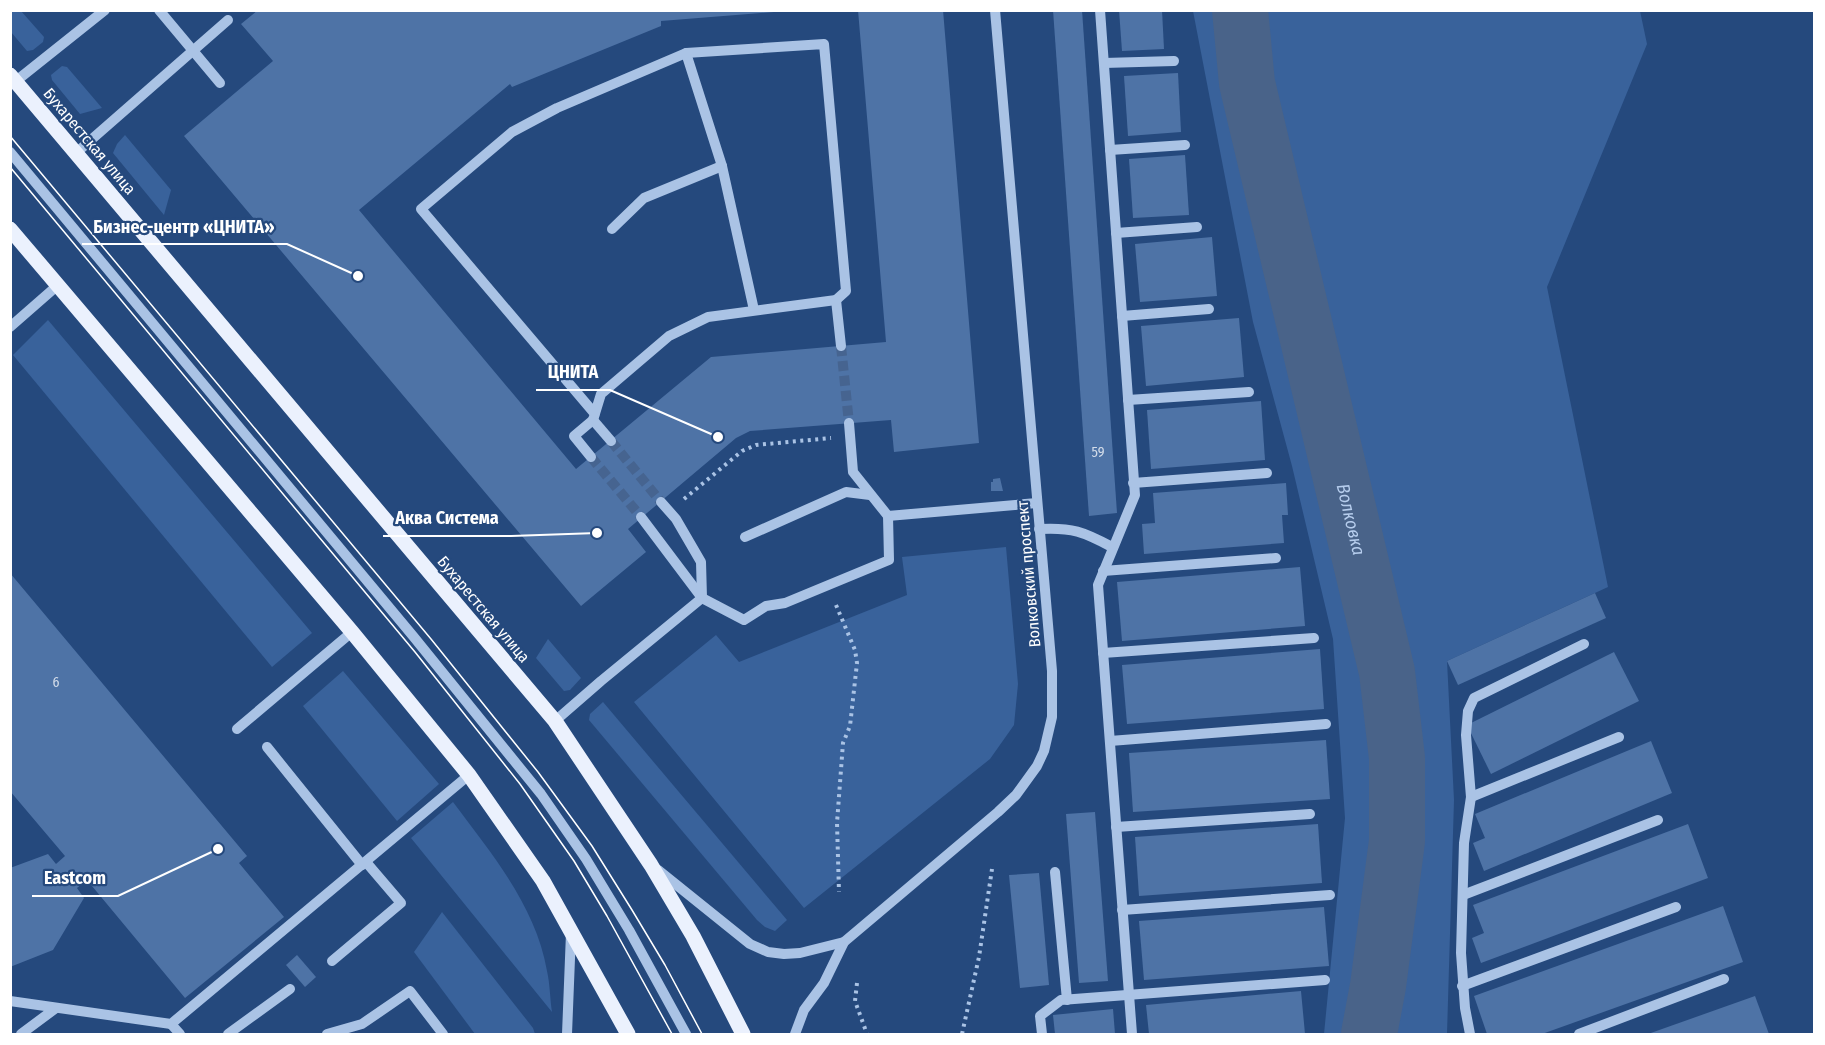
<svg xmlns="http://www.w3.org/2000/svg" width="1825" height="1045" viewBox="0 0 1825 1045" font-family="'Fira Sans Condensed',sans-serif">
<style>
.green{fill:#39629b}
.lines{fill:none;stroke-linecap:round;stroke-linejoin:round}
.river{stroke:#496389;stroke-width:56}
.building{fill:#4e73a6}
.minor-tunnel{stroke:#466490;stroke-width:10;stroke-dasharray:10 5;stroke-linecap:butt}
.path{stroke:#aac3e5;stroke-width:4;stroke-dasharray:3 4.5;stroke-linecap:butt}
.minor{stroke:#aac3e5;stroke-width:10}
.major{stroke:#ebf1fd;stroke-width:15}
.tram{stroke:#fff;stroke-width:1.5}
.labels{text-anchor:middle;stroke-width:4.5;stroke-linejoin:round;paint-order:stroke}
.number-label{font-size:14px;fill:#d3dce9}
.street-label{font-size:16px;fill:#fff;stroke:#25497d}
.water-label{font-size:18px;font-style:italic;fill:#b6cded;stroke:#25497d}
.leader{fill:none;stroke:#fff;stroke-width:2}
.callout-dot{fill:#fff;stroke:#25497d;stroke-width:2}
.callout-label{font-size:18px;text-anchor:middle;font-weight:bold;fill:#fff;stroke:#25497d;stroke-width:4.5;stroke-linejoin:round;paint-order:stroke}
</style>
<rect width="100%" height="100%" fill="#25497d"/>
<g class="green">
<path d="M10,11H21L44,37L43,42L33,50L27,51L11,32Z"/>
<path d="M1193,11H1640L1647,44L1547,287L1608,587L1447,661L1454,800L1447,1034H1324L1345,818L1333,639L1292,466L1253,322Z"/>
<path d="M62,66L67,67L102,108L80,114L52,80L51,75Z"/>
<path d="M125,135L171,190L164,215L113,153L117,144Z"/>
<path d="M48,320L312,633L272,667L13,355Z"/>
<path d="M1006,547L1018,684L1014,725L990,759L804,908L634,702L716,635L739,662L907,595L902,557Z"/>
<path d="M548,639L581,678L570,690L564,691L536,658Z"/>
<path d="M343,671L439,784L397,821L303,706Z"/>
<path d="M603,702L787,920L775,931L765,927L757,920L589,720L590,714Z"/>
<path d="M453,802C491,853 536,906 547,971C550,984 550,999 552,1012L411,838Z"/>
<path d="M442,912L533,1028L535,1034H475L414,952Z"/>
</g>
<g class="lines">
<path class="river" id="s1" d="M1240,10L1247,83L1387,672L1397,758V841L1378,986L1369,1034"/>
</g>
<g class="building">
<path d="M258,10H774V12L661,21V26L512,87L510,84L359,210L576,469L711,357L886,342L858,10H943L979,443L894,452L891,420L750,431L736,438L628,529L646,552L581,606L184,136L273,61L241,24Z"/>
<path d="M1053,10H1082L1117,513L1089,516Z"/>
<path d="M1119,10H1162L1164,49L1122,51Z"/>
<path d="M1178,73L1181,132L1128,136L1124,76Z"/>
<path d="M1185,155L1189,215L1133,218L1129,159Z"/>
<path d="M1212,237L1217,296L1140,302L1135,244Z"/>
<path d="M1239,318L1244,377L1146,386L1141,326Z"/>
<path d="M1261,401L1265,460L1151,469L1147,410Z"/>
<path d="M1000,478L1003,491H991V482H993V479Z"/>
<path d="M1286,483L1288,515H1282L1284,543L1144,554L1142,524L1155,523L1153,493Z"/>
<path d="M1300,567L1305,626L1122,641L1117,582Z"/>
<path d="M10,573L247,856L239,863L284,917L185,998L87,880L77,888L84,898L53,950L10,967V868L48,854L56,864L65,856L10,791Z"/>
<path d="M1595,593L1606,618L1458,685L1447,661Z"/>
<path d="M1320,649L1324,709L1127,724L1122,665Z"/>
<path d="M1614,652L1639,701L1491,774L1467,725Z"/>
<path d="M1326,740L1330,799L1133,812L1129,753Z"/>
<path d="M1651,741L1672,793L1484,871L1473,843L1485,838L1475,814Z"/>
<path d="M1095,812L1108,981L1079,983L1066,814Z"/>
<path d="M1318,824L1322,883L1139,896L1135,837Z"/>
<path d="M1688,824L1708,878L1481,963L1472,938L1484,933L1473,905Z"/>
<path d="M1039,873L1049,985L1020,988L1009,875Z"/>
<path d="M1723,906L1743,962L1542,1034H1487L1474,996Z"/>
<path d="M1324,907L1329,966L1144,980L1139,921Z"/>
<path d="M297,955L316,977L305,987L286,965Z"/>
<path d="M1301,991L1305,1034H1149L1146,1005Z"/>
<path d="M1755,996L1769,1034H1648Z"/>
<path d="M1113,1009L1115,1034H1055L1053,1015Z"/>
</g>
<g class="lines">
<g class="minor-tunnel">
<path d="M841,346L849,423"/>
<path d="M611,441L661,502"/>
<path d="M591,457L641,517"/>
</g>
<g class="path">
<path d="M684,499L742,451L756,445L831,438"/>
<path d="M836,605L855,650L857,663L850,726L843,743L837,823L839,892"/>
<path d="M857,983L855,1001L867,1034"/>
<path d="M962,1034L979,957L992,869"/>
</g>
<g class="minor">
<path d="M159,10L220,83"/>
<path d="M1100,10L1135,495L1098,585L1132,1034"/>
<path d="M686,53L722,166L754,310"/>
<path d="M1104,63L1174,61"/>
<path d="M16,81L105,10"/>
<path d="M1110,150L1185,145"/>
<path d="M10,152L413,636L541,794L586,859L629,930L686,1034"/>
<path d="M76,153L228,20"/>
<path d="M612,229L644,198L722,166"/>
<path d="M1116,233L1197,227"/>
<path d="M836,300L841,346"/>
<path d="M1122,316L1209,309"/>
<path d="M10,327L58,285"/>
<path d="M1128,400L1249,392"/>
<path d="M593,420L611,441"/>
<path d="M591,457L574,436L593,420L601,394L669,336L708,317L836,300L846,291L824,44L686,53L557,108L512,132L421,209L595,414"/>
<path d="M1133,483L1267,473"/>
<path d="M888,516L1037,503"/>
<path d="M641,517L702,598L744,620L766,606L785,603L889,560L888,516L853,472L849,423"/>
<path d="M1039,529C1072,527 1084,532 1112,547"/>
<path d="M745,537L846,492L870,495"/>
<path d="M1103,571L1276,558"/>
<path d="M1103,653L1314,638"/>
<path d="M555,721L601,681L702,598L701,562L676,519L661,502"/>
<path d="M237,729L352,632"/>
<path d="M1110,741L1326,724"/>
<path d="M267,747L362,865"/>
<path d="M1471,797L1619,737"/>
<path d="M1116,827L1310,814"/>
<path d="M658,870L750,944L768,952L784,954L800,953L844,942"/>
<path d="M1055,872L1067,1000"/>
<path d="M1463,895L1658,820"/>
<path d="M1122,910L1330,895"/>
<path d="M332,961L401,903L366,862"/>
<path d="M1462,986L1676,907"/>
<path d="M10,1001L171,1024L469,775"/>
<path d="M171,1024L180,1034"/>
<path d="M21,1034L56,1008"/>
<path d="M228,1034L290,989"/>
<path d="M327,1034L362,1024L410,991L443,1034"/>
<path d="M567,1034L571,933"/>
<path d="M795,1034L804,1010L824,983L844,942L998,812L1016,795L1037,766L1044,751L1052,717V671L995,10"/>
<path d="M1042,1034L1040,1016L1061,1000L1325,980"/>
<path d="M1470,1034L1465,1008L1461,953L1464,843L1471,797L1466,735L1468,711L1474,698L1584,644"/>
<path d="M1579,1034L1724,979"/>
</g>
<g class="major">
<path d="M10,75L555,721L651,865L693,936L743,1034"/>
<path d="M10,229L352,632L469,775L543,881L628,1034"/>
</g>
<g class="tram">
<path d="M10,136L431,639L538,772L592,846L632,910L665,965L702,1034"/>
<path d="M10,167L415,652L520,784L574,861L607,916L672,1034"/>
</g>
</g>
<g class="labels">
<g class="number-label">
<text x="1098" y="457">59</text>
<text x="56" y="687">6</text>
</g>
<g class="street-label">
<text transform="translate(90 141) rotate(50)" y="6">Бухарестская улица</text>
<text transform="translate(1028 574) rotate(-95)" y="6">Волковский проспект</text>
<text transform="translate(484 609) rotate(50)" y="6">Бухарестская улица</text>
</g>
<g class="water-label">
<text dy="6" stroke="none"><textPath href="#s1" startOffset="522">Волковка</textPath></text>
</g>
</g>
<path class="leader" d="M358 276L287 244H82M718 437L610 390H536M597 533L511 536H383M218 849L118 896H32"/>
<g class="callout-dot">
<circle cx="358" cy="276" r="6"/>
<circle cx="718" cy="437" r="6"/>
<circle cx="597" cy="533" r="6"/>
<circle cx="218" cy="849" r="6"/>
</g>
<g class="callout-label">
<text x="184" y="233">Бизнес-центр «ЦНИТА»</text>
<text x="573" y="378">ЦНИТА</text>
<text x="447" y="524">Аква Система</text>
<text x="75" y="884">Eastcom</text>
</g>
<rect width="1825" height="1045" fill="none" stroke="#ffffff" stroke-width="24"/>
</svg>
